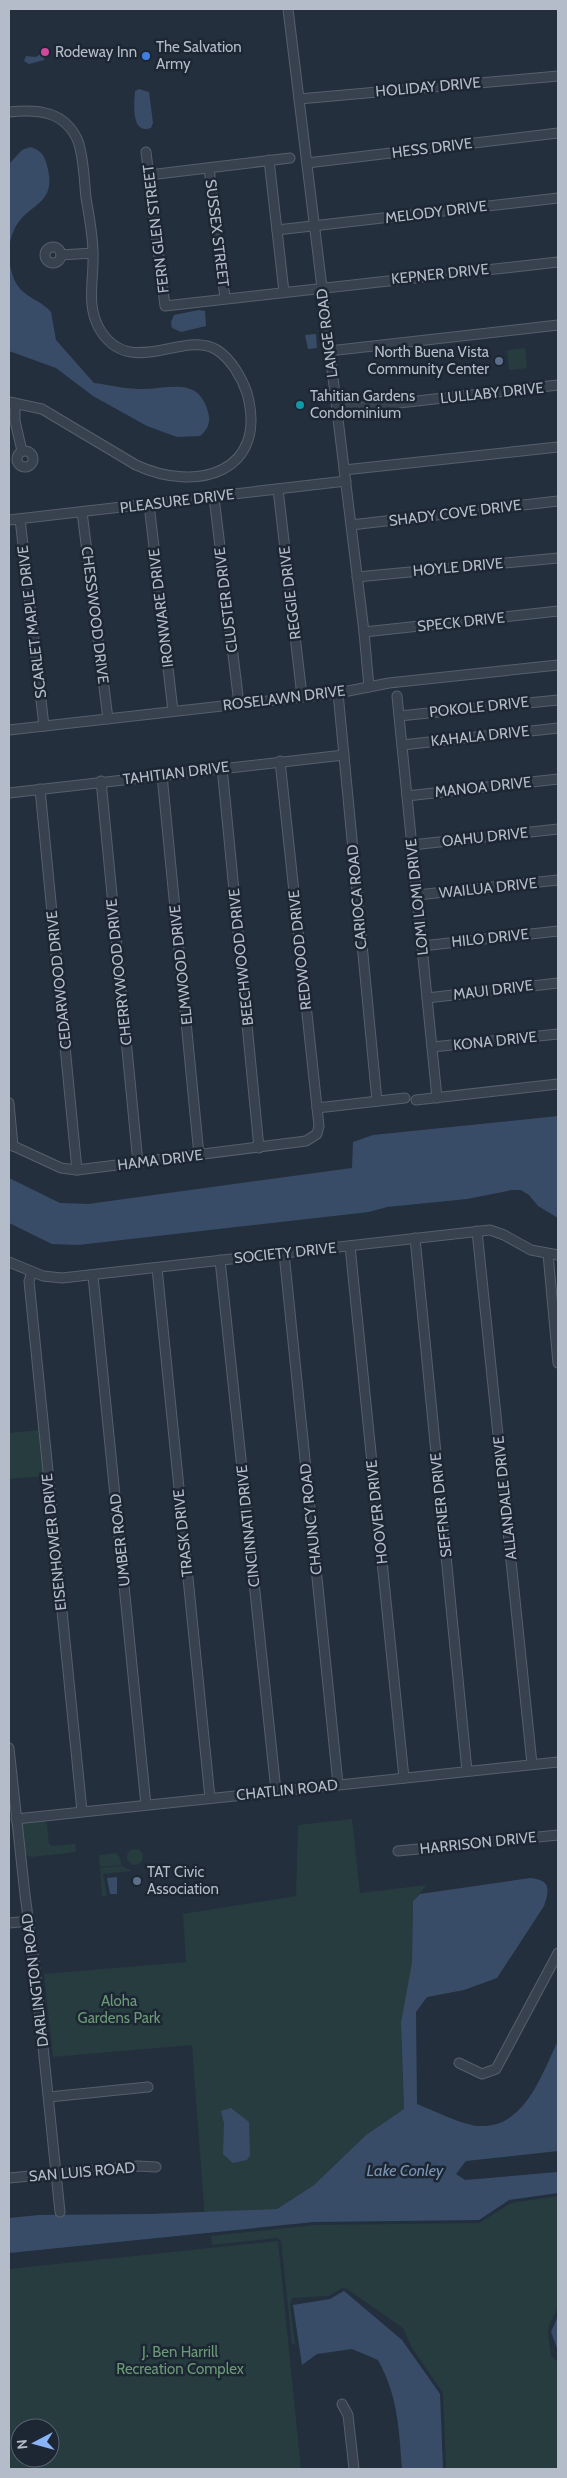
<svg xmlns="http://www.w3.org/2000/svg" width="567" height="2478" viewBox="0 0 567 2478" font-family="Cabin,sans-serif">
<style>
.green{fill:#263c3f;fill-rule:evenodd}
.water{fill:#394c67}
.lines{fill:none;stroke-linecap:round;stroke-linejoin:round}
.minor-casing{stroke:#565f6c;stroke-width:11}
.minor{stroke:#38414e;stroke-width:9}
.hotel-dot{fill:#d1479c;stroke:#1d2633;stroke-width:2}
.shop-dot{fill:#3f7fe0;stroke:#1d2633;stroke-width:2}
.service-dot{fill:#5c6f8a;stroke:#1d2633;stroke-width:2}
.culture-dot{fill:#0f9aa8;stroke:#1d2633;stroke-width:2}
.labels{text-anchor:middle;stroke-width:5;stroke-linejoin:round;paint-order:stroke}
.poi-label{font-size:15px;fill:#b4bcc9;stroke:#1d2633;text-anchor:start}
.street-label{font-size:15px;fill:#b4bcc9;stroke:#1d2633}
.park-label{font-size:15px;fill:#6b9a76;stroke:#1d2633}
.water-label{font-size:16px;font-style:italic;fill:#7c92b1;stroke:#1d2633}
</style>
<rect width="100%" height="100%" fill="#242f3e"/>
<g class="green">
<path d="M525,348L527,368L509,370L507,350Z"/>
<path d="M40,1430L44,1476L9,1479V1433Z"/>
<path d="M44,1819L47,1824L49,1844L53,1846L75,1844L76,1852L31,1857L24,1854L21,1825L25,1821Z"/>
<path d="M352,1819L360,1893L427,1885L413,1901L412,1962L401,2031L404,2109L366,2135L314,2185L277,2209L205,2220L192,2045L53,2057L44,1974L186,1962L183,1914L296,1896L298,1825Z"/>
<circle cx="135" cy="1857" r="8"/>
<path d="M116,1853L119,1856L122,1865L100,1867L99,1855Z"/>
<path d="M122,1866L132,1871L103,1874L107,1896H102L100,1868Z"/>
<path d="M558,2196V2307L549,2325L548,2333L551,2356L558,2362V2469H446L443,2393L412,2348L403,2328L347,2289L342,2288L329,2296L292,2298L290,2305L295,2344H292L281,2241L277,2238L212,2245L211,2236L315,2225L479,2223L511,2203Z"/>
<path d="M278,2241L301,2469H9V2269ZM20,2428H50V2458H20Z"/>
</g>
<g class="water">
<path d="M42,53L45,56L44,60L29,64L24,61L26,56L36,57Z"/>
<path d="M139,89L149,92L153,123L151,128C131,135 134,104 135,91Z"/>
<path d="M30,147C38,149 44,154 46,162C60,207 27,201 14,230C7,244 8,265 14,279C22,298 39,298 51,312L56,340L94,383C110,385 125,389 140,389C168,390 198,375 208,412C211,422 208,429 200,436L177,437L147,426L93,396L56,368L9,351V164L22,150Z"/>
<path d="M199,310L205,311L206,326L181,332L172,328L171,322L174,315Z"/>
<path d="M316,334L317,348L308,349L305,335Z"/>
<path d="M558,1116V1218L538,1206L529,1195L521,1190H512L467,1199L387,1207L369,1212L78,1245L52,1244L9,1223V1178L60,1203L88,1204L352,1168L353,1142L373,1135Z"/>
<path d="M117,1877V1894H110L107,1878Z"/>
<path d="M530,1878C550,1880 550,1888 544,1906L497,1978L464,1990L427,1997L416,2012L417,2104C432,2110 463,2125 478,2126C525,2129 541,2075 558,2041V2151L466,2161L456,2174L465,2180L558,2172V2193L509,2200L479,2220L314,2222L9,2253V2218L39,2215L151,2214L277,2209L314,2185L366,2135L404,2109L401,2023L412,1962L413,1901L420,1894Z"/>
<path d="M231,2108L249,2122L250,2155L247,2160L233,2163L223,2154L224,2123L221,2111Z"/>
<path d="M344,2291L402,2340L440,2394L443,2469H402C399,2429 398,2396 378,2360L352,2349L317,2354L302,2365L293,2305L330,2299Z"/>
<path d="M558,2316V2351L551,2332Z"/>
</g>
<g class="lines">
<g class="minor-casing">
<g id="minor">
<path d="M288,9L364,632L369,687"/>
<path d="M299,99L558,76"/>
<path d="M9,112C38,109 65,111 78,141C84,159 84,179 86,198C89,216 93,235 93,254C94,280 86,304 99,328C129,381 184,329 217,350C231,359 242,378 247,393C269,473 196,493 136,465L42,409L9,402"/>
<path d="M146,152L165,306L558,262"/>
<path d="M269,160L284,292"/>
<path d="M307,163L558,133"/>
<path d="M209,168L225,298"/>
<path d="M149,175L290,158"/>
<path d="M277,230L558,198"/>
<circle cx="53" cy="255" r="8"/>
<path d="M61,255L93,253"/>
<path d="M329,351L558,325"/>
<path d="M15,403V421L22,451"/>
<path d="M337,410L558,385"/>
<circle cx="25" cy="459" r="8"/>
<path d="M344,470L558,447"/>
<path d="M278,489L302,696"/>
<path d="M214,497L239,704"/>
<path d="M149,504L173,711"/>
<path d="M82,512L108,719"/>
<path d="M20,519L44,726"/>
<path d="M9,520L346,481"/>
<path d="M351,525L558,501"/>
<path d="M357,577L558,558"/>
<path d="M364,632L558,611"/>
<path d="M338,693L377,1101"/>
<path d="M397,696L437,1098"/>
<path d="M399,716L558,700"/>
<path d="M9,730L338,693L389,683L558,665"/>
<path d="M402,745L558,728"/>
<path d="M222,767L259,1148"/>
<path d="M162,775L199,1155"/>
<path d="M101,781L138,1163"/>
<path d="M40,789L77,1170"/>
<path d="M9,793L344,755"/>
<path d="M407,796L558,779"/>
<path d="M412,845L558,829"/>
<path d="M417,895L558,880"/>
<path d="M422,946L558,931"/>
<path d="M427,998L558,983"/>
<path d="M432,1047L558,1034"/>
<path d="M416,1100L558,1084"/>
<path d="M9,1103L13,1146"/>
<path d="M317,1108L405,1098"/>
<path d="M9,1144L61,1168L77,1170L306,1141L317,1134L319,1126L280,761"/>
<path d="M477,1231L532,1764"/>
<path d="M415,1238L467,1771"/>
<path d="M350,1246L404,1778"/>
<path d="M284,1253L338,1784"/>
<path d="M548,1254L558,1363"/>
<path d="M220,1260L276,1791"/>
<path d="M9,1262L43,1276L62,1278L490,1230L504,1235L531,1250L558,1255"/>
<path d="M157,1268L210,1798"/>
<path d="M32,1272L29,1281L82,1811"/>
<path d="M93,1276L146,1805"/>
<path d="M9,1748L25,1895L35,1969L60,2212"/>
<path d="M16,1819L558,1762"/>
<path d="M398,1851L558,1835"/>
<path d="M9,1923L30,1921"/>
<path d="M459,2063L482,2074L496,2069L558,1953"/>
<path d="M49,2097L148,2087"/>
<path d="M9,2178L138,2166L156,2167"/>
<path d="M342,2404L348,2415L354,2469"/>
</g>
</g>
<use href="#minor" class="minor"/>
</g>
<circle class="hotel-dot" cx="45" cy="52" r="5"/>
<circle class="shop-dot" cx="146" cy="56" r="5"/>
<g class="service-dot">
<circle cx="499" cy="361" r="5"/>
<circle cx="137" cy="1881" r="5"/>
</g>
<circle class="culture-dot" cx="300" cy="405" r="5"/>
<g class="labels">
<g class="poi-label">
<text x="156" y="52">The Salvation<tspan x="156" dy="17">Army</tspan></text>
<text x="55" y="57">Rodeway Inn</text>
<text x="489" y="357" text-anchor="end">North Buena Vista<tspan x="489" dy="17">Community Center</tspan></text>
<text x="310" y="401">Tahitian Gardens<tspan x="310" dy="17">Condominium</tspan></text>
<text x="147" y="1877">TAT Civic<tspan x="147" dy="17">Association</tspan></text>
</g>
<g class="street-label">
<text transform="translate(428 87) rotate(-5)" y="5">HOLIDAY DRIVE</text>
<text transform="translate(432 148) rotate(-7)" y="5">HESS DRIVE</text>
<text transform="translate(436 212) rotate(-7)" y="5">MELODY DRIVE</text>
<text transform="translate(156 229) rotate(-97)" y="5">FERN GLEN STREET</text>
<text transform="translate(217 233) rotate(83)" y="5">SUSSEX STREET</text>
<text transform="translate(440 274) rotate(-6)" y="5">KEPNER DRIVE</text>
<text transform="translate(327 333) rotate(-97)" y="5">LANGE ROAD</text>
<text transform="translate(492 393) rotate(-6)" y="5">LULLABY DRIVE</text>
<text transform="translate(177 501) rotate(-7)" y="5">PLEASURE DRIVE</text>
<text transform="translate(455 513) rotate(-7)" y="5">SHADY COVE DRIVE</text>
<text transform="translate(458 567) rotate(-5)" y="5">HOYLE DRIVE</text>
<text transform="translate(290 593) rotate(-97)" y="5">REGGIE DRIVE</text>
<text transform="translate(226 600) rotate(-97)" y="5">CLUSTER DRIVE</text>
<text transform="translate(161 608) rotate(-97)" y="5">IRONWARE DRIVE</text>
<text transform="translate(95 615) rotate(83)" y="5">CHESSWOOD DRIVE</text>
<text transform="translate(32 622) rotate(-97)" y="5">SCARLET MAPLE DRIVE</text>
<text transform="translate(461 622) rotate(-6)" y="5">SPECK DRIVE</text>
<text transform="translate(284 698) rotate(-7)" y="5">ROSELAWN DRIVE</text>
<text transform="translate(479 707) rotate(-6)" y="5">POKOLE DRIVE</text>
<text transform="translate(480 736) rotate(-6)" y="5">KAHALA DRIVE</text>
<text transform="translate(176 773) rotate(-7)" y="5">TAHITIAN DRIVE</text>
<text transform="translate(483 787) rotate(-6)" y="5">MANOA DRIVE</text>
<text transform="translate(485 837) rotate(-6)" y="5">OAHU DRIVE</text>
<text transform="translate(488 888) rotate(-6)" y="5">WAILUA DRIVE</text>
<text transform="translate(357 897) rotate(-95)" y="5">CARIOCA ROAD</text>
<text transform="translate(417 897) rotate(-96)" y="5">LOMI LOMI DRIVE</text>
<text transform="translate(490 938) rotate(-6)" y="5">HILO DRIVE</text>
<text transform="translate(300 950) rotate(-96)" y="5">REDWOOD DRIVE</text>
<text transform="translate(241 957) rotate(-96)" y="5">BEECHWOOD DRIVE</text>
<text transform="translate(181 965) rotate(-96)" y="5">ELMWOOD DRIVE</text>
<text transform="translate(119 972) rotate(-96)" y="5">CHERRYWOOD DRIVE</text>
<text transform="translate(59 980) rotate(-96)" y="5">CEDARWOOD DRIVE</text>
<text transform="translate(493 990) rotate(-7)" y="5">MAUI DRIVE</text>
<text transform="translate(495 1041) rotate(-6)" y="5">KONA DRIVE</text>
<text transform="translate(160 1160) rotate(-7)" y="5">HAMA DRIVE</text>
<text transform="translate(285 1253) rotate(-6)" y="5">SOCIETY DRIVE</text>
<text transform="translate(505 1498) rotate(-96)" y="5">ALLANDALE DRIVE</text>
<text transform="translate(441 1505) rotate(-96)" y="5">SEFFNER DRIVE</text>
<text transform="translate(377 1512) rotate(-96)" y="5">HOOVER DRIVE</text>
<text transform="translate(311 1519) rotate(-96)" y="5">CHAUNCY ROAD</text>
<text transform="translate(248 1526) rotate(-96)" y="5">CINCINNATI DRIVE</text>
<text transform="translate(183 1533) rotate(-96)" y="5">TRASK DRIVE</text>
<text transform="translate(120 1540) rotate(-96)" y="5">UMBER ROAD</text>
<text transform="translate(54 1542) rotate(-96)" y="5">EISENHOWER DRIVE</text>
<text transform="translate(287 1790) rotate(-6)" y="5">CHATLIN ROAD</text>
<text transform="translate(478 1843) rotate(-6)" y="5">HARRISON DRIVE</text>
<text transform="translate(35 1980) rotate(-97)" y="5">DARLINGTON ROAD</text>
<text transform="translate(82 2172) rotate(-5)" y="5">SAN LUIS ROAD</text>
</g>
<g class="park-label">
<text x="119" y="2006">Aloha<tspan x="119" dy="17">Gardens Park</tspan></text>
<text x="180" y="2357">J. Ben Harrill<tspan x="180" dy="17">Recreation Complex</tspan></text>
</g>
<g class="water-label">
<text x="405" y="2176">Lake Conley</text>
</g>
</g>
<rect width="567" height="2478" fill="none" stroke="#b4bcc9" stroke-width="20"/>
<g transform="translate(35 2443) rotate(264)"><circle r="24" fill="#1d2633" stroke="#59626f"/>
<path d="M0-4L9 19L0 12L-9 19Z" fill="#8ab4f8"/>
<text y="-8" font-size="14" font-weight="bold" text-anchor="middle" fill="#b4bcc9">N</text>
</g>
</svg>
